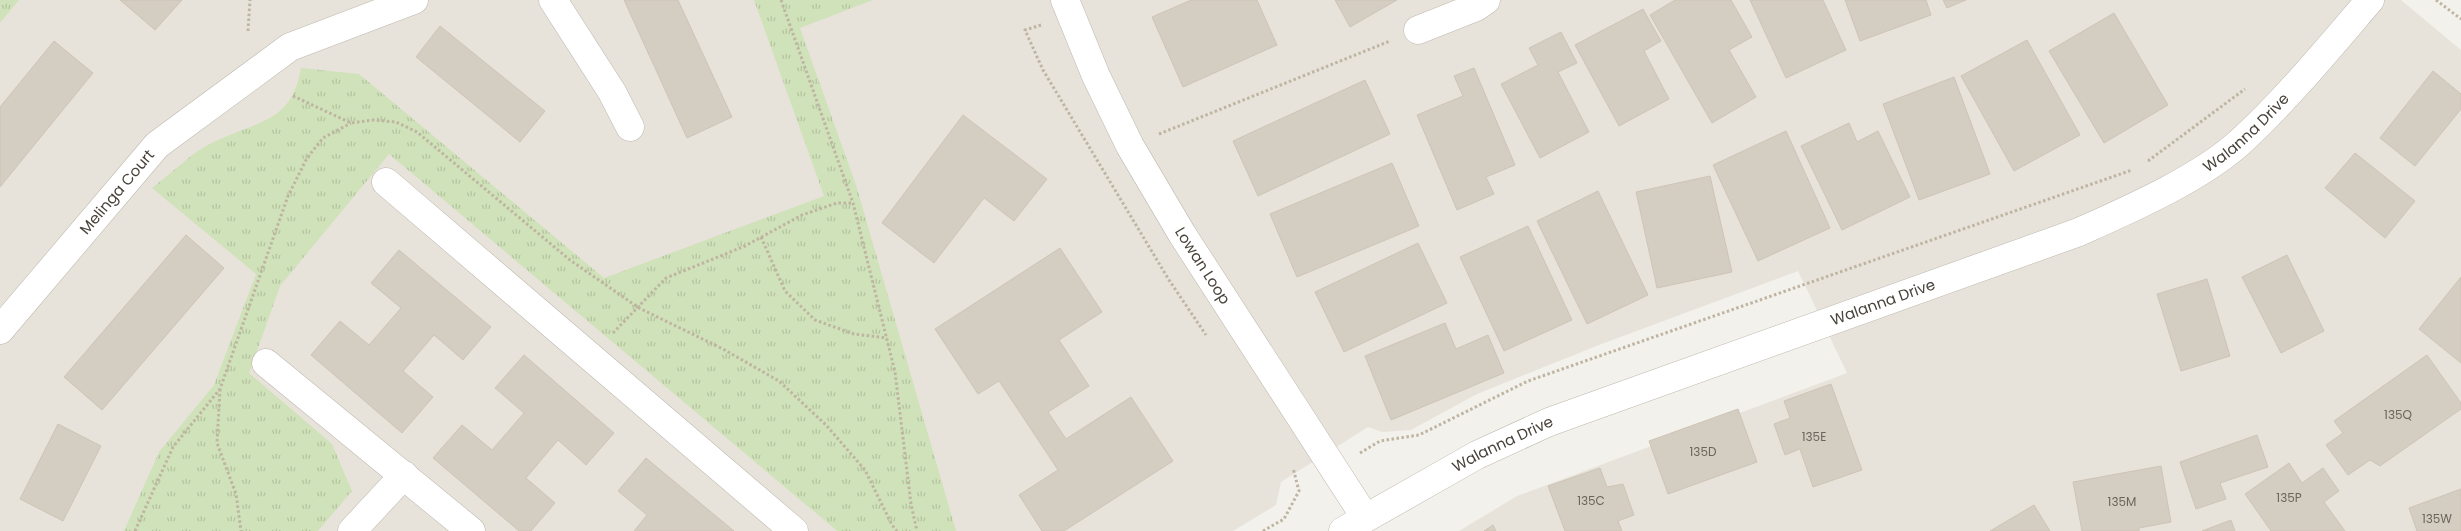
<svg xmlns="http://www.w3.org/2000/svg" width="2461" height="531" viewBox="0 0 2461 531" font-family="Poppins,sans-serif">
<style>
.residential{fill:#e7e3da}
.grass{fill:url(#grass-tufts)}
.building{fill:#d4cdc2;stroke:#cec4b6}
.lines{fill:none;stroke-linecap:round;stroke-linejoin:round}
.minor-casing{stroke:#beb8ae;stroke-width:29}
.path{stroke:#beb4a1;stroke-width:3;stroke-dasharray:2.5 2.5;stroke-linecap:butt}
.minor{stroke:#fff;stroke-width:28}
.labels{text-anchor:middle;stroke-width:5;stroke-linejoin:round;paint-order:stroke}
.number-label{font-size:12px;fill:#6a655c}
.street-label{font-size:15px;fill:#47423a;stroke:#fff}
</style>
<defs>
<pattern id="grass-tufts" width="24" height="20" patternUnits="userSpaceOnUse" patternTransform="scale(1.25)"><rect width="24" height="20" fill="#d0e2b9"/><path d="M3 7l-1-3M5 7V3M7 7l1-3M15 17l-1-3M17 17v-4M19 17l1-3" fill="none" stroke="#b4c3a0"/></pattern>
</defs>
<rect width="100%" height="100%" fill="#f3f1eb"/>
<path class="residential" d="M0,0H2401L2461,50V531H1459L1517,496L1847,373L1798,271L1599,345L1477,394L1411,430L1382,432L1368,427L1281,482L1276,505L1233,531H956L576,309L837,531H0Z"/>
<g class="grass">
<path d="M0,0H19L0,23Z"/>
<path d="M754,0H873L800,28L856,185L956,531H837L389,154L280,286L249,373L332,444L352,491L318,531H124L159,452L214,385L256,274L152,188C171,174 193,151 214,142C257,121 292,123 301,68L359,74L604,278L824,196Z"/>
</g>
<g class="building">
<path d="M120,0H182L155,30Z"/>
<path d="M624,0H678L732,117L687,138Z"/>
<path d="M1191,0H1257L1277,45L1183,87L1152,17Z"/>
<path d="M1335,0H1397L1350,27Z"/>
<path d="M1675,0H1731L1752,37L1729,50L1756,97L1712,123L1650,15Z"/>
<path d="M1750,0H1823L1846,50L1786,78Z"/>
<path d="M1845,0H1926L1931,15L1860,41Z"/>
<path d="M1943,0H1966L1947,8Z"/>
<path d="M1643,9L1661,41L1644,51L1669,99L1619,126L1575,45Z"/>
<path d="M2114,13L2168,105L2104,143L2049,51Z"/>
<path d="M440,26L545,111L520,142L416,57Z"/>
<path d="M1561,32L1577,63L1558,72L1589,132L1540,158L1501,84L1538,65L1529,48Z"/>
<path d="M2027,40L2080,135L2014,171L1961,76Z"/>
<path d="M54,41L93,73L0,187V107Z"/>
<path d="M1474,68L1515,165L1486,177L1494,194L1457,210L1417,115L1463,96L1454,76Z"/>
<path d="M2433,71L2461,94V109L2415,166L2380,138Z"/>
<path d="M1954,77L1990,174L1919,200L1883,104Z"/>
<path d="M1365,80L1390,134L1258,196L1233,141Z"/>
<path d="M963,115L1047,179L1014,221L984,198L934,263L882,223Z"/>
<path d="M1849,123L1857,142L1878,131L1910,197L1842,230L1801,146Z"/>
<path d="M1786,131L1830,228L1758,261L1713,165Z"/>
<path d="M2355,153L2415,201L2385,238L2325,188Z"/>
<path d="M1392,163L1419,226L1297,277L1270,214Z"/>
<path d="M1710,176L1732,272L1657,288L1636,192Z"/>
<path d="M1598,191L1648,295L1587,324L1537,221Z"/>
<path d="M1528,226L1572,320L1504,351L1460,257Z"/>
<path d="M186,235L224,268L102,410L64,377Z"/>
<path d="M1418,243L1447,303L1344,352L1315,292Z"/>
<path d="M1060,248L1102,312L1059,340L1089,386L1048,412L1066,439L1131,397L1173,461L1064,531H1042L1019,495L1058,470L999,381L978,394L935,329Z"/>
<path d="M399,250L491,327L463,360L434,335L403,371L433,397L402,433L311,355L340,321L369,345L401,308L371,283Z"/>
<path d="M2287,255L2324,331L2281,353L2242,277Z"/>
<path d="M2461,277V363L2419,329Z"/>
<path d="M2207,279L2230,356L2181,371L2157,294Z"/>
<path d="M1445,323L1456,349L1488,335L1504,373L1391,420L1365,356Z"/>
<path d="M524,355L614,433L586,465L558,440L526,478L555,503L531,531H519L433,458L462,425L492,450L524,413L495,388Z"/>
<path d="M2427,355L2461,403V409L2380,466L2370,460L2348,475L2326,445L2343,433L2334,421Z"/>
<path d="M1831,384L1862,470L1813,487L1800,449L1785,455L1774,424L1790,418L1784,401Z"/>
<path d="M1738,409L1757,462L1668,494L1649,441Z"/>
<path d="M58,424L101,446L63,521L20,499Z"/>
<path d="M2257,435L2268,467L2220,483L2226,499L2196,509L2180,462Z"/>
<path d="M646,458L734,531H634L647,515L618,491Z"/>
<path d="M2289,463L2302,483L2323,468L2339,491L2324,502L2345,531H2271L2245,494Z"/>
<path d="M2161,466L2171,522L2139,528V531H2082L2073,482Z"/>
<path d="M1600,468L1607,487L1623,484L1634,515L1618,521L1622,531H1565L1548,486Z"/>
<path d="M2461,489V531H2417L2409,508Z"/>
<path d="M2034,505L2050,531H1990Z"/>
<path d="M2231,520L2235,531H2202Z"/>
<path d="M1493,525L1496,531H1484Z"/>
</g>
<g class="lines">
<g class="minor-casing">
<g id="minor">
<path d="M553,0L612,92L630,127"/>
<path id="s1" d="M1065,0L1096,76L1130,146L1182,234L1365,517"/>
<path d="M1418,30L1476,7L1486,0"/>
<path d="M386,182L794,531"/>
<path id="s2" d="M0,330L157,145L290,47L414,0"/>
<path d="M266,363L471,531"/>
<path d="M352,531L404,475"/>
<path id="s3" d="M1343,531L1477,455L1549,422L2079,232C2128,210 2199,179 2239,143C2286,100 2328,49 2370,0"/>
</g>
</g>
<g class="path">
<path d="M781,0L853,203L895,372L911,504L917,531"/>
<path d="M2436,0L2461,19"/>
<path d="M1041,25L1025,30L1043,70L1169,280L1206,335"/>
<path d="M248,31L250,0"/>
<path d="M293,96L351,123L373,120L396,122L417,132L570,260L639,308L723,349L779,381L826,425L865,470L892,525L897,531"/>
<path d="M1159,134L1390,41"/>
<path d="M2148,161L2245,89"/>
<path d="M761,237L785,291L815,320L854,334L887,338"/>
<path d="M613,333L666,278L745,246L802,215L837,203H853"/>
<path d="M220,389L217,443L236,494L241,531"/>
<path d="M1360,453L1380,441L1419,435L1528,381L2132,170"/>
<path d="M135,531L173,447L220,389L288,196L307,158L323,138L351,123"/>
<path d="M1263,531L1284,519L1299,491L1293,468"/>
</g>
<use href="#minor" class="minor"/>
</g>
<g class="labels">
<g class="number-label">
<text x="2398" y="419">135Q</text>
<text x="1814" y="441">135E</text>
<text x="1703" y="456">135D</text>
<text x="2289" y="502">135P</text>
<text x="1591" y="505">135C</text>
<text x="2122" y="506">135M</text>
<text x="2437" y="523">135W</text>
</g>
<g class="street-label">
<text dy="5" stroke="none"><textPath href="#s3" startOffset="992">Walanna Drive</textPath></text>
<text dy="5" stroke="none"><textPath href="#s2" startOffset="181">Melinga Court</textPath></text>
<text dy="5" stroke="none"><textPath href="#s1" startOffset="300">Lowan Loop</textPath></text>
<text dy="5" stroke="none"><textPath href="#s3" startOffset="588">Walanna Drive</textPath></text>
<text dy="5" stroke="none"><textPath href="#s3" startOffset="182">Walanna Drive</textPath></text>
</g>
</g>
</svg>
